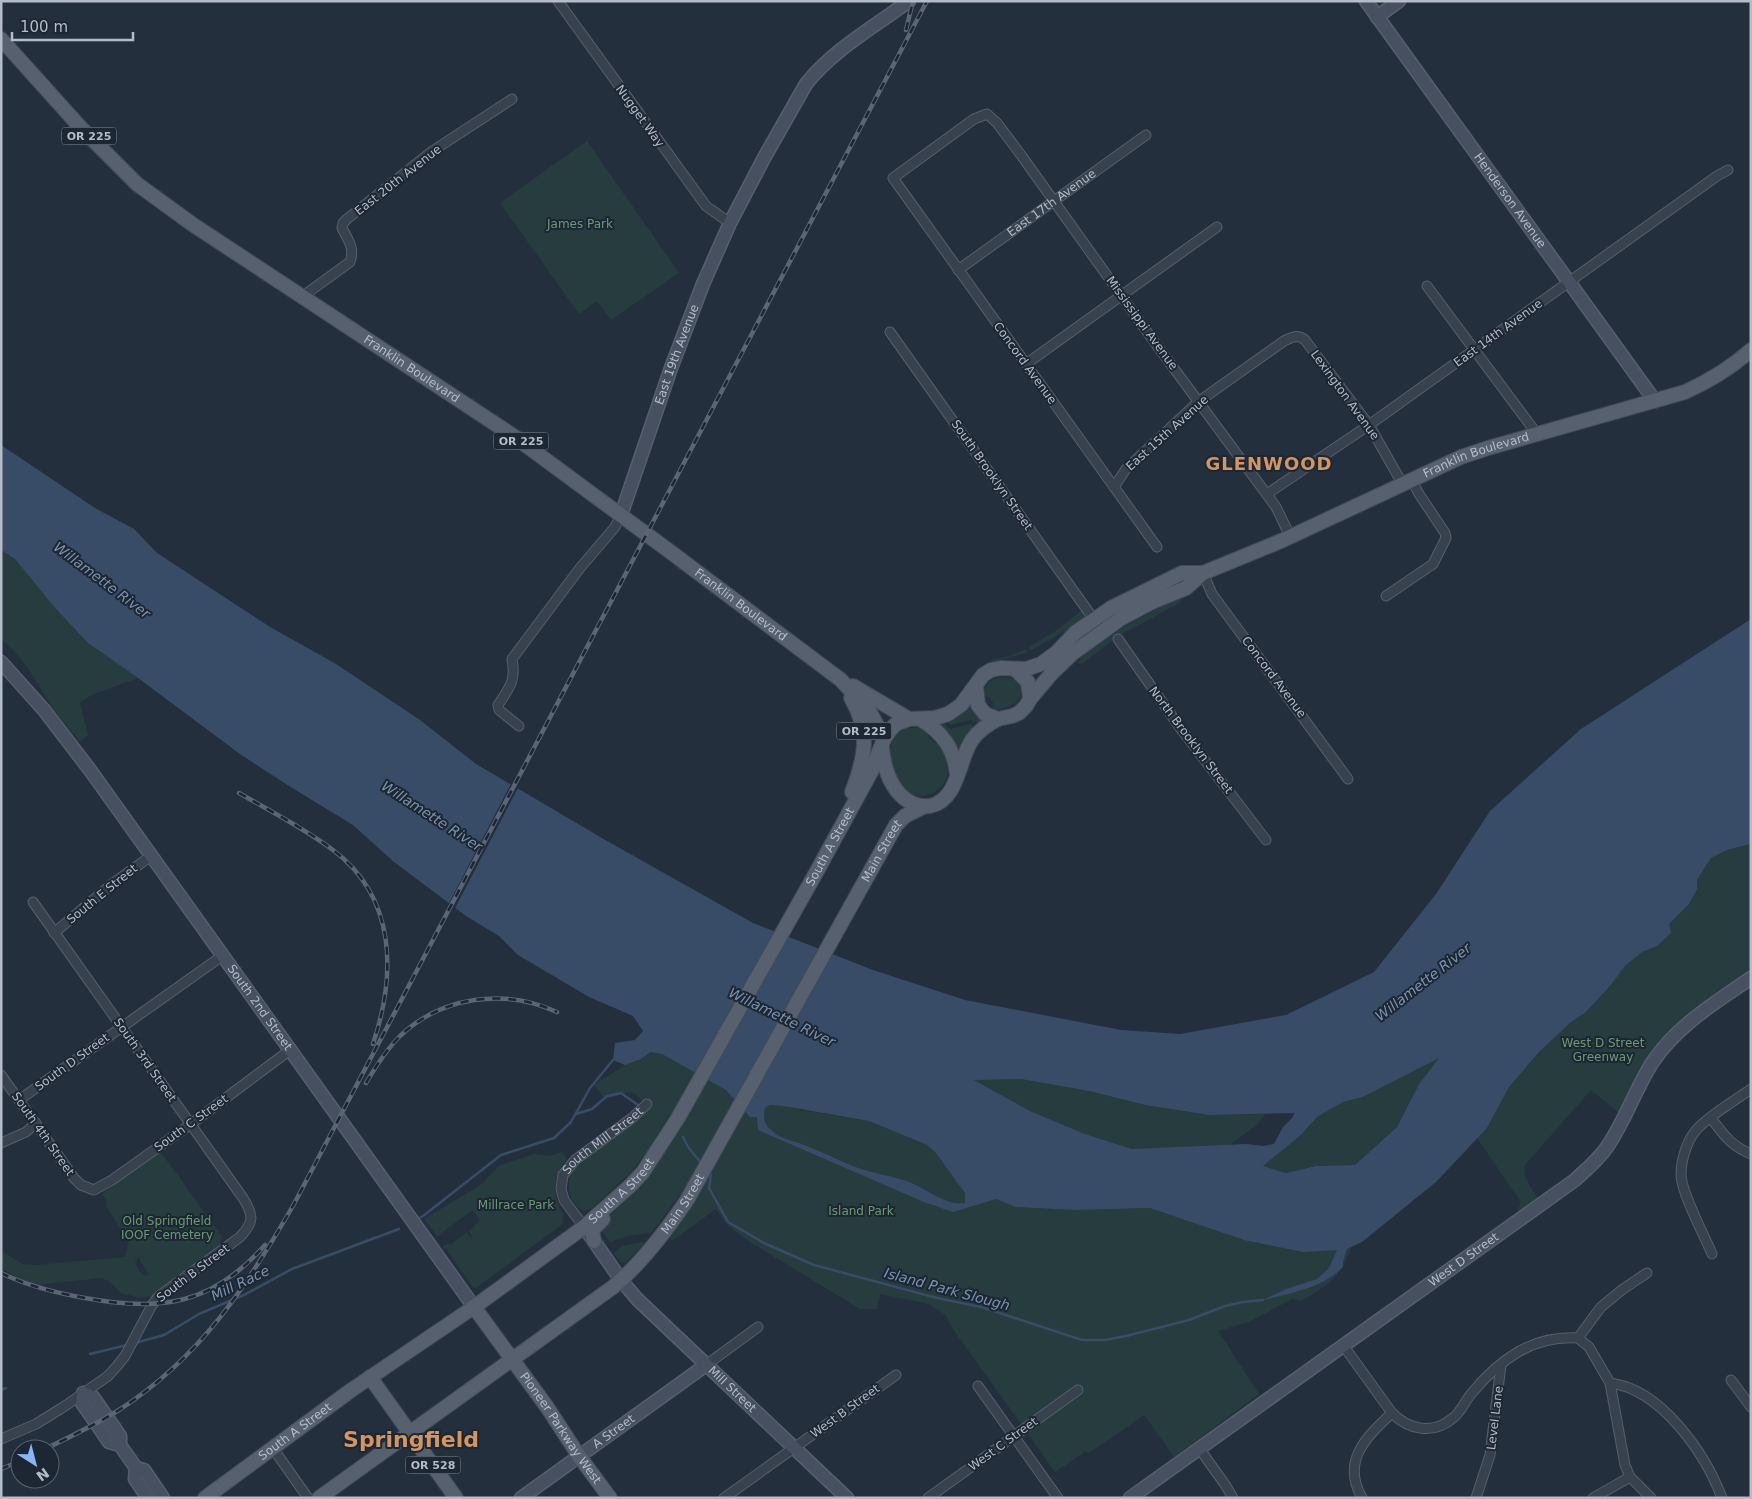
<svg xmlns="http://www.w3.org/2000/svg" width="1752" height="1499" viewBox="0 0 1752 1499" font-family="'DejaVu Sans',sans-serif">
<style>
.green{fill:#263c3f;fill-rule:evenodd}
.water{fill:#394c67;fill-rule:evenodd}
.pier{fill:#242f3e}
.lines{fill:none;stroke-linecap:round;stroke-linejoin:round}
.stream{stroke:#394c67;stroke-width:2.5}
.street-casing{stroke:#565f6c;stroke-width:11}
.secondary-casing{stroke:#565f6c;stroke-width:15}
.primary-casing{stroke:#414a57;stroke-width:16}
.street{stroke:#38414e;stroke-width:9}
.secondary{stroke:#465061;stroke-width:12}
.primary{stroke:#56606e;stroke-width:14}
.rail-casing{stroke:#5a6575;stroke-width:4.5}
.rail{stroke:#1d2633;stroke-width:2.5;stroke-dasharray:8;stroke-linecap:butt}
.labels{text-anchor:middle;stroke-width:4;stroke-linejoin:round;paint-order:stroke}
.shield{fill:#1d2633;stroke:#878f9c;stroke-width:1}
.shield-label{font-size:11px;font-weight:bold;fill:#b4bcc9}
.street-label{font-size:12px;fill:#b4bcc9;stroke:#1d2633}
.park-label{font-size:12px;fill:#6b9a76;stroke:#1d2633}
.water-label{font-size:14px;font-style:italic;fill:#7c92b1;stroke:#1d2633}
.district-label{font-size:18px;font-weight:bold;letter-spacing:1px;fill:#d59563;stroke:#1d2633}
.town-label{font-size:22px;font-weight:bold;fill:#d59563;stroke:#1d2633}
</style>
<rect width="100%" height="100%" fill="#242f3e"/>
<g class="green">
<path d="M587,141L679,273L611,320L597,301L579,314L500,203Z"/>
<path d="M1,550L15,559L55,608L88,643L138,678L94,694L80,702L88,735L80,742C70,729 58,716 49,702C34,679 23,656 1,639Z"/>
<path d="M1182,598L1180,603L1174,606L1120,635L1083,663L1079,664L1078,663C1089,642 1159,607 1182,598Z"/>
<path d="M1082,610L1084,617C1080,624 1041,644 1031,651L1029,647L1057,630Z"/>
<path d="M1026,649L1027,653L992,662L991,660L1007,657Z"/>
<path d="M1003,677L1019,680C1027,705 1011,706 992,711L993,703L989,697L984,696C984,685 991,678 1003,677Z"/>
<path d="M972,702L984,719L978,723L970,720L951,725L947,721L966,709Z"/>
<path d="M943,723L950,729L971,724L974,727L965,739L959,753L939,724Z"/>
<path d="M919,728L926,731C928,738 933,743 940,745C947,757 952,772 943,785C938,791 931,795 923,796C887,797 873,724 919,728Z"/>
<path d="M1751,844V971C1708,999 1667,1027 1640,1071C1632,1085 1626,1099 1619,1113L1591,1090L1524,1166L1525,1177L1538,1199L1520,1212L1517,1209L1520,1206V1201L1477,1138L1487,1128L1509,1087L1539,1052L1571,1022L1586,1012L1611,985L1624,967L1642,952L1657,946L1669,924L1697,889V880L1711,858L1727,850Z"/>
<path d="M652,1052L662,1054L726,1090L800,1110L869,1121L927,1145L1016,1207L1076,1210L1151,1208L1244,1240L1347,1249L1352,1246C1339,1280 1331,1283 1301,1301L1292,1299L1249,1322L1218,1331L1259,1394L1174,1457L1144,1415L1088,1454L1086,1451L1055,1472L951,1326L946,1315L929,1304L880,1294L877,1309H860L745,1239L726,1224L716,1209L672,1241L670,1238L692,1204L680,1195L651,1233L627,1236L610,1242L599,1227L638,1189L681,1121L670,1114L649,1149L630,1173L592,1208L584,1211C568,1204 566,1184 572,1170L648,1109L637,1095L631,1092L605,1099L594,1085L625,1065L641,1059Z"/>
<path d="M1440,1057L1419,1084L1397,1127L1355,1165L1316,1166L1286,1173L1263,1166L1300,1136L1317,1117L1343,1102L1363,1097Z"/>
<path d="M973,1079H1021L1089,1091L1145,1105L1209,1115L1265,1114L1259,1123L1230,1145L1132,1149L1085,1134L1030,1111Z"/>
<path d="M160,1151L223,1238L220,1240L221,1245L154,1296L139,1298L121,1293L110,1282L102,1278L36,1285L16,1277L1,1268V1251L23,1264L37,1265L125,1257L129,1240L107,1208L106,1200L102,1194ZM138,1257L149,1274L145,1276L139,1271L135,1261Z"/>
<path d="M562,1152L567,1160C552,1176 552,1197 564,1216L562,1218L564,1223L476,1288L473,1287L446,1249L442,1247L448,1243L450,1245L466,1233L470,1237L472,1236L469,1232L480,1220L473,1210L437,1236L424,1219L482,1184L498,1166L534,1154L549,1156Z"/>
<path d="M642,1242L645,1243L625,1263L620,1262L614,1253L622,1246Z"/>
</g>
<path class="water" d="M1,445L95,508L134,529L157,553L270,627L336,664L420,720L476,764L607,841L753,923L873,970L965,1000L1121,1030L1180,1034L1286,1015L1374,972L1436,894L1490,811L1581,729L1751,619V844L1727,850L1711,858L1697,880V889L1689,904L1669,924L1671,933L1657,946L1642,952L1624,967L1611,985L1586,1012L1571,1022L1539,1052L1509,1087L1487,1128L1436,1182L1362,1242L1347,1249L1343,1262V1267C1324,1287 1289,1294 1263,1300L1286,1289L1317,1279L1329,1268L1337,1250L1303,1252L1244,1240L1150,1208L1076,1210L1016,1207L996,1199L953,1212L924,1202L758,1130L757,1117H750L726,1090L662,1054L651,1052L641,1059L625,1065L613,1060L615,1043L635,1040L643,1031L633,1016L589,997L518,955L499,936L466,916L394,862L353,825L289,786L240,754L138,678L88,643L55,608L15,559L1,550ZM1439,1058L1419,1084L1397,1127L1355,1165L1316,1166L1286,1173L1263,1166L1300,1136L1317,1117L1343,1102L1363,1097ZM1021,1079L1089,1091L1145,1105L1209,1115L1294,1113L1293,1117L1283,1127L1274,1144L1263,1146L1246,1144L1132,1149L1085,1134L1030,1111L974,1080ZM770,1105L783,1106L869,1121L927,1145L936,1153L965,1193V1203C945,1206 927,1189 909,1182C893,1176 876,1174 861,1169C841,1162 823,1152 804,1145C792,1140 779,1139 770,1129C764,1124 763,1116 765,1108Z"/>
<path class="pier" d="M512,782L519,786L454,910L448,905Z"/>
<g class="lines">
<g class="stream">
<path d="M576,1114L592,1109L607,1096L617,1094L621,1093L638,1105"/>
<path d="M683,1137L688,1147L701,1163"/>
<path d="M708,1171L711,1175L709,1188L728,1222L764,1243L814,1265L937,1298L981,1307L1082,1340H1105L1126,1336L1189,1320L1225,1306L1243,1302L1263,1300"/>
<path d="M417,1219L423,1216L501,1155L554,1138L571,1122L590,1088L613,1060"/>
<path d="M135,1343L164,1335L199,1314L244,1295L292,1269L399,1229"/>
<path d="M90,1354L127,1345"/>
<path d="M1,1390L6,1388"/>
</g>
<g class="street-casing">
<g id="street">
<path d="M558,1L706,206L730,223"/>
<path id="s1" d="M958,270L1146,135"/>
<path d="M1427,286L1537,434"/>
<path d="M303,296L350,262C355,248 348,240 342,228L343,223L347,219L431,152L512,99"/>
<path d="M890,332L1102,631"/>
<path d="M1026,364L1217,227"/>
<path d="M1114,487L1126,469L1198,402L1284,341C1292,337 1297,334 1305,340L1369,425L1402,483"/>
<path d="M1267,494L1369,425L1717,176L1728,170"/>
<path d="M1157,547L893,178L974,119L987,114L997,123L1021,155L1153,340L1276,507L1290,536"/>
<path d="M1203,573L1212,594L1348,779"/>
<path d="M1386,596L1433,564L1446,538L1445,533L1419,494L1411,479"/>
<path d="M1118,639L1181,729L1266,840"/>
<path d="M519,726L499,710L498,705C510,687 516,681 512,659L580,568L615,527L621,515"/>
<path d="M54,933L112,884L151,856"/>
<path d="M1,1075L74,1178L81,1185L94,1190L112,1180L191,1124L290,1050"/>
<path d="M19,1100L222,956"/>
<path d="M1711,1118C1724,1135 1730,1145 1751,1154"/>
<path d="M1,1143L26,1132L36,1123"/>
<path id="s2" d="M584,1227L564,1200L561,1189L563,1175L575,1160L632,1118L647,1104"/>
<path d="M1712,1254C1705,1237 1681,1192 1681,1175C1681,1158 1688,1137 1700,1126C1715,1112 1734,1101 1751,1089"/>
<path d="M1578,1338L1589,1347L1610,1383L1625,1465L1630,1477L1651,1498"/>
<path d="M1343,1345L1392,1413C1409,1430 1433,1435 1453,1418C1461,1412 1465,1401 1471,1394C1499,1360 1532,1335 1578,1338L1601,1307L1623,1289L1647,1273"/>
<path d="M706,1365L758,1327"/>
<path d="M1731,1380L1751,1407"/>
<path d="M1610,1383C1661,1389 1705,1453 1722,1498"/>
<path d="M978,1386L1058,1498"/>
<path d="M1,1439L36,1424L65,1406L108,1376L117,1366L125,1356L152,1305L159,1296L240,1237C254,1222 254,1216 243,1198L33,902"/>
<path d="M272,1447L308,1498"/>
<path d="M1199,1448L1226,1486L1233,1498"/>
<path d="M724,1498L896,1375"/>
<path d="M928,1498L1078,1390"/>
<path d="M1362,1498C1341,1461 1366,1437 1392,1413"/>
<path d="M1476,1498L1490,1455L1501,1365"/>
<path d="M1593,1498L1630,1477"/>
</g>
</g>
<g class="secondary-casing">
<g id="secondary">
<path id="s3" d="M1366,1L1655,401"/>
<path d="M1377,17L1399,1"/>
<path id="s4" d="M621,515L671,368L703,284L730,223L764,158L806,84C833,50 874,27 909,1"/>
<path id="s5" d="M1,662L44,710L90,770L474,1307"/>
<path id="s6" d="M589,1234L621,1280L637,1299L847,1498"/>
<path d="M120,1445L109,1442L96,1423L82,1403L83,1393L93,1397L120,1436V1445L136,1468L135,1479L148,1498"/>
<path d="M136,1468L144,1470L163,1498"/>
<path id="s7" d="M521,1498L706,1365"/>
<path id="s8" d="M1130,1498L1575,1180C1586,1170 1598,1160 1607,1147C1625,1121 1635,1090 1652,1063C1676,1026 1715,1003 1751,978"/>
</g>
</g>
<g class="primary-casing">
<g id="primary">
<path id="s9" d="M1,39L81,128L137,184L192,224L512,435L672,553L841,680L870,712L884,739"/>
<path d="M1016,670L1028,682L1030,699"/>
<path d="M853,686L909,719"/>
<path id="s10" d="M976,686L978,705L985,714L998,719L1012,716L1019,713L1026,706L1030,699L1051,674L1073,653L1120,619L1152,602L1186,588L1203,573L1281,541L1461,457L1488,448L1685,392C1709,381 1731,368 1751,350"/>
<path d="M851,698C871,732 865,758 852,792"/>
<path d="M920,719C942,732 954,748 957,774"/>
<path d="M882,748C884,768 890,789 908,801C915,805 923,807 930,806C959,800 958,760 972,740C979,730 988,724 998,719"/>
<path d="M594,1241L592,1230L603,1219"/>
<path id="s11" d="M474,1307L547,1407L579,1456L610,1498"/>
<path d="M370,1377L456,1498"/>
<path id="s12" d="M205,1498L350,1391L474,1307L584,1227L631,1185L643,1172L678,1118L817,871L871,772L884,739L891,729L896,724L909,719L935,718L948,714L961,705L983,675L991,670L1001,668L1026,669L1041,664L1056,653L1076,632L1111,608L1182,573H1203"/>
<path id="s13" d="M319,1498L613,1287C642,1263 666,1231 687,1200L896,825L905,816L925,806"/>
</g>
</g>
<use href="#street" class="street"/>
<use href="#secondary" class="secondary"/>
<use href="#primary" class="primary"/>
<g class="rail-casing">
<g id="rail">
<path d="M906,30L913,1"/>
<path d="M239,793C270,811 304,828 333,850C397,898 396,975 373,1044"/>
<path d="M366,1083C376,1066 386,1050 400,1036C442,996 505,988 557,1012"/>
<path d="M1,1273C28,1286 56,1293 85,1298C161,1312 212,1305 265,1245"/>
<path d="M45,1449C70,1437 95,1425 119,1410C201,1357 247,1286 294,1204L927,1"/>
<path d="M1,1469L20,1461"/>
</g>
</g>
<use href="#rail" class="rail"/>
</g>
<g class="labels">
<g class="shield">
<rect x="61.5" y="127.5" width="55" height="17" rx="4"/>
<rect x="493.5" y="432.5" width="55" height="17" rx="4"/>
<rect x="836.5" y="722.5" width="55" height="17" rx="4"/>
<rect x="405.5" y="1456.5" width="55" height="17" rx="4"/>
</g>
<g class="shield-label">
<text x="89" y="140">OR 225</text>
<text x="521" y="445">OR 225</text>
<text x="864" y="735">OR 225</text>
<text x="433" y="1469">OR 528</text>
</g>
<g class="street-label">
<text transform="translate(640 116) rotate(54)" y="4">Nugget Way</text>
<text transform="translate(398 180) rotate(-38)" y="4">East 20th Avenue</text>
<text dy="4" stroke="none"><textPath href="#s3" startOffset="246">Henderson Avenue</textPath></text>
<text dy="4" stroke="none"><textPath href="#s1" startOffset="115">East 17th Avenue</textPath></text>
<text transform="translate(1142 323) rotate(54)" y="4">Mississippi Avenue</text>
<text transform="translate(1498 333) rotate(-36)" y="4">East 14th Avenue</text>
<text dy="4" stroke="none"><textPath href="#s4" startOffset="170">East 19th Avenue</textPath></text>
<text transform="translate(1025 363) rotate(54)" y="4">Concord Avenue</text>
<text dy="4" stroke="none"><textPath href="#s9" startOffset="530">Franklin Boulevard</textPath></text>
<text transform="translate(1345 395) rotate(54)" y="4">Lexington Avenue</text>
<text transform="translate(1167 433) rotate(-42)" y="4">East 15th Avenue</text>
<text dy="4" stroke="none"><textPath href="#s10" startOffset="599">Franklin Boulevard</textPath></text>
<text transform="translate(992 475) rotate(55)" y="4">South Brooklyn Street</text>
<text dy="4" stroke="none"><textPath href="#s9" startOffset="935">Franklin Boulevard</textPath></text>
<text transform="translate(1274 677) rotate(53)" y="4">Concord Avenue</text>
<text transform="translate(1191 740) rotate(53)" y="4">North Brooklyn Street</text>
<text dy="4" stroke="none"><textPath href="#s12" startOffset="922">South A Street</textPath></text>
<text dy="4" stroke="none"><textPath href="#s13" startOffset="876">Main Street</textPath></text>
<text transform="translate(102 894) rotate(-39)" y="4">South E Street</text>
<text dy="4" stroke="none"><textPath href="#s5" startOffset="432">South 2nd Street</textPath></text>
<text transform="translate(145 1060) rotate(55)" y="4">South 3rd Street</text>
<text transform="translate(72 1062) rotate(-36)" y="4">South D Street</text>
<text transform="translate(191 1123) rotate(-36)" y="4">South C Street</text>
<text transform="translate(43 1134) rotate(55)" y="4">South 4th Street</text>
<text dy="4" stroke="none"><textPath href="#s2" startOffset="112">South Mill Street</textPath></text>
<text dy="4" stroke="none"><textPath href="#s12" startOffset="518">South A Street</textPath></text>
<text dy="4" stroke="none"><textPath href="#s13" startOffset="471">Main Street</textPath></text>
<text dy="4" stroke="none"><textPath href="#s8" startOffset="410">West D Street</textPath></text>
<text transform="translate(193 1273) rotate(-37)" y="4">South B Street</text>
<text dy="4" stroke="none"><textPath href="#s6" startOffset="212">Mill Street</textPath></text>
<text transform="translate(845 1411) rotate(-36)" y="4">West B Street</text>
<text transform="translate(1495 1418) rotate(-83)" y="4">Level Lane</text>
<text dy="4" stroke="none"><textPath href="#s11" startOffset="149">Pioneer Parkway West</textPath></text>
<text dy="4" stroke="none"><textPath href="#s12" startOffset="112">South A Street</textPath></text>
<text dy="4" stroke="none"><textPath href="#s7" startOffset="114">A Street</textPath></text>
<text transform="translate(1003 1444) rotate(-36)" y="4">West C Street</text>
</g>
<g class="park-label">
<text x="580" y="228">James Park</text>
<text x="1603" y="1047">West D Street<tspan x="1603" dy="14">Greenway</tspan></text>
<text x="516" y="1209">Millrace Park</text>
<text x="861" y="1215">Island Park</text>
<text x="167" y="1225">Old Springfield<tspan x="167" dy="14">IOOF Cemetery</tspan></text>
</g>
<g class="water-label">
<text transform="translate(102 580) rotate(37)" y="5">Willamette River</text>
<text transform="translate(432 816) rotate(33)" y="5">Willamette River</text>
<text transform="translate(1423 982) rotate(-38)" y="5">Willamette River</text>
<text transform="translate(782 1017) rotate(26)" y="5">Willamette River</text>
<text transform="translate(240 1283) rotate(-26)" y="5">Mill Race</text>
<text transform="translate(947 1289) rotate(15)" y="5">Island Park Slough</text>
</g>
<g class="district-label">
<text x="1269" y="470">GLENWOOD</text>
</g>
<g class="town-label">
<text x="411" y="1447">Springfield</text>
</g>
</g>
<rect width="1752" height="1499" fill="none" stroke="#b4bcc9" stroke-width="5"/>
<g transform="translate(35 1464) rotate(144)"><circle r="24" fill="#1d2633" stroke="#59626f"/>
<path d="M0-4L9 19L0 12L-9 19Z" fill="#8ab4f8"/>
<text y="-8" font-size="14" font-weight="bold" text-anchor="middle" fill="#b4bcc9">N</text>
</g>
<path d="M12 32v8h121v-8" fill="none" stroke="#b4bcc9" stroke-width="2.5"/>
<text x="20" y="32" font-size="15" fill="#b4bcc9" stroke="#1d2633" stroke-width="4" paint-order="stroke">100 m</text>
</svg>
